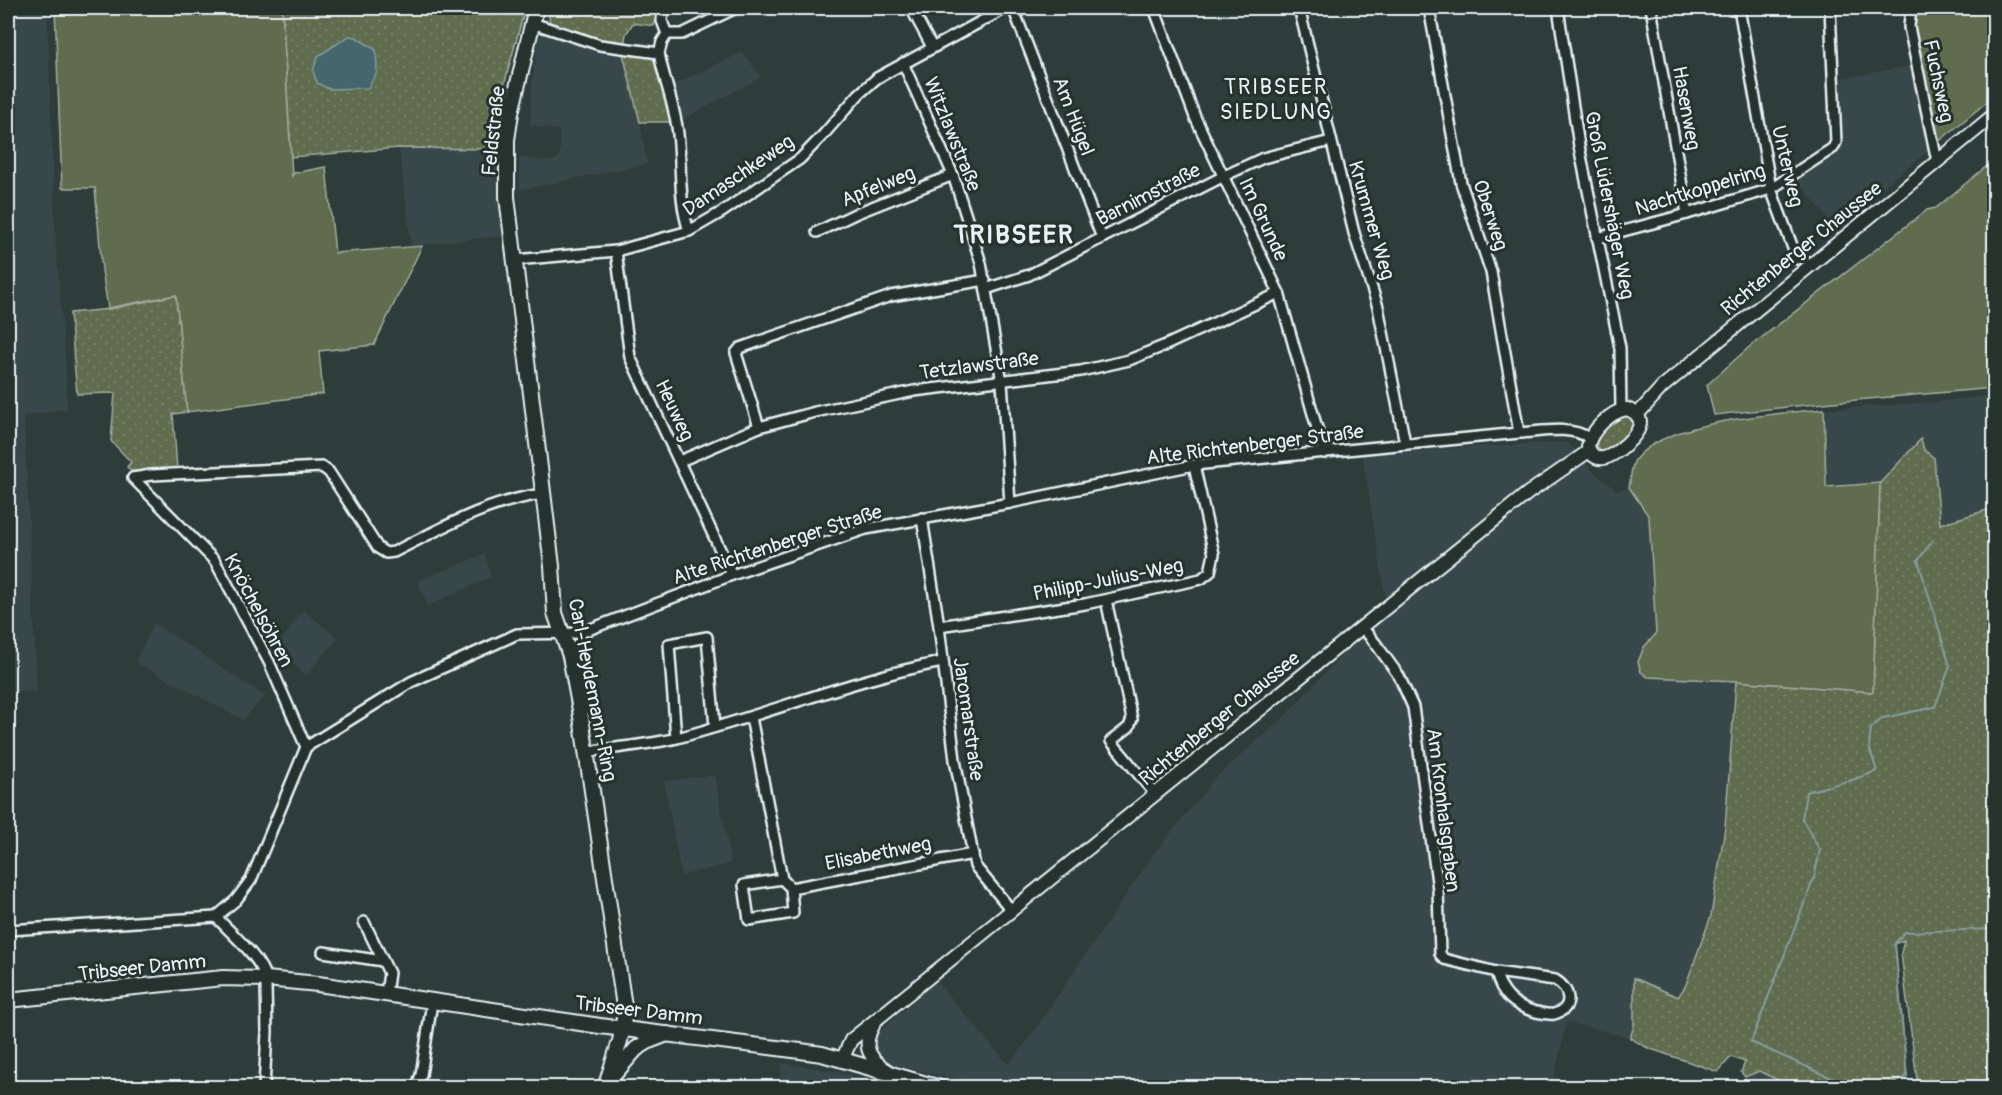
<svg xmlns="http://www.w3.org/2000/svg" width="2002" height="1095" viewBox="0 0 2002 1095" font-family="Pangolin,sans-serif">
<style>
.built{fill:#384749}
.grass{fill:url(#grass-dots);stroke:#a3aea2;stroke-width:1.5}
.garden{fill:#5e6c4d;stroke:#a3aea2;stroke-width:1.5}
.water{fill:#44666b;stroke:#869ea3;stroke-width:1.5}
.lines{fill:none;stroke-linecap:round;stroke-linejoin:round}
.stream{stroke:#869ea3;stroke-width:2}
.minor-casing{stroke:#e8f1f8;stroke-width:14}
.tertiary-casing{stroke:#e8f1f8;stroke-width:16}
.secondary-casing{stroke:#e8f1f8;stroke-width:18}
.minor{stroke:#26332d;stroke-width:9}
.tertiary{stroke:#26332d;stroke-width:12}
.secondary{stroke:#26332d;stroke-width:14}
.labels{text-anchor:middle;stroke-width:6;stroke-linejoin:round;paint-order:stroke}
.street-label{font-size:20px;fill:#e8f1f8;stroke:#26332d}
.quarter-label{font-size:22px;letter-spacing:1.5px;fill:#e8f1f8;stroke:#26332d}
.district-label{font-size:26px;font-weight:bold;letter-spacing:1.5px;fill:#e8f1f8;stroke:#26332d}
</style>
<defs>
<pattern id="grass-dots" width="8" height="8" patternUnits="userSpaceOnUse" patternTransform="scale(1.5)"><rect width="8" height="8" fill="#5e6c4d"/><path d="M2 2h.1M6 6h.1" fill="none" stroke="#758167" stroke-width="1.8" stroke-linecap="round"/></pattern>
</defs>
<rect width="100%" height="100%" fill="#2e3c3a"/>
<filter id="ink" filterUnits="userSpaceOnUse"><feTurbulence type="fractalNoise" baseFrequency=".0167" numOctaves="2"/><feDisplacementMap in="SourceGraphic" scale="12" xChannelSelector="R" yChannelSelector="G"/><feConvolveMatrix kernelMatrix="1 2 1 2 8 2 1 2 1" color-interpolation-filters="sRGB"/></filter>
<g filter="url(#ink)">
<g class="built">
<path d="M8,8H47L56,247L66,369L67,409L24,416L37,692L8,691Z"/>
<path d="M540,29L622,50L640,122L647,164L520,190L519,157L547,161L556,160L560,153L559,130L530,125L531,93Z"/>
<path d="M743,52L761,77L684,119L671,86Z"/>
<path d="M1916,65L1931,149L1834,226L1797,180L1836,150V79Z"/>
<path d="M399,148L498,149L502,236L411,246Z"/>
<path d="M1994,395V508L1940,525L1934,458L1924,450L1921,440L1880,483L1826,487L1824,409L1935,402Z"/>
<path d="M1567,442L1593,471L1617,491L1629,487L1649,517L1656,634L1644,647L1648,677L1736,681L1720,888L1685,987L1677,997L1634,978V1026L1630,1038L1567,1022L1552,1087L998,1088L889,1064L878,1055L873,1038L936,981L1008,1064L1023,1047L1153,855L1214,779L1281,720L1387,607L1362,453Z"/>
<path d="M485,554L491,577L428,606L417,581Z"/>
<path d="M303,610L338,638L306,676L277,647Z"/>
<path d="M154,623L265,696L243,720L135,662Z"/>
<path d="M715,775L731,863L681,876L664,781Z"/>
<path d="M782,1063L838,1072L895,1087H778Z"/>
<path d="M1759,1071L1792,1087L1744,1088L1749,1077Z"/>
</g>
<g class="grass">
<path d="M282,8H496L524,12L503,89L498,115V149L399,148L291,157Z"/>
<path d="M548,8H656L654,26L633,23L626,34L624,45L575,34L550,25Z"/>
<path d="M622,50L653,55L657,58L661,82L673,122H640Z"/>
<path d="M176,295L187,412L173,414L177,469L132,471L127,467L131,462L111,441L115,393L77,394L70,313L110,309Z"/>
<path d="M1626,416L1630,418L1633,425C1631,436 1613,450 1602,452C1584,440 1614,417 1626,416Z"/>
<path d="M1921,439L1924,450L1934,458L1940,524L1994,508V677L1990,689L1994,694V1087H1912L1917,1080L1901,953L1904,940L1895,944L1907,1077L1884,1087H1889H1792L1759,1071L1745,1077L1741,1072L1745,1062L1731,1057L1718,1072L1648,1048L1630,1038L1634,1026V978L1678,997L1685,987L1711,916L1725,827L1736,681L1873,692L1880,483Z"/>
</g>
<g class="garden">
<path d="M55,8H282L292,176L294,173L326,167L335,253L422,246L374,345L319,351L323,394L187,412L176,295L108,308L102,270L95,188H62Z"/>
<path d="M1911,8H1994V96L1937,143L1909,27Z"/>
<path d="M1994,160V388L1833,402L1714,415L1707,385L1748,348L1927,210L1936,208Z"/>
<path d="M1824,409L1826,487L1880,483L1873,692L1736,681L1648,677L1641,672L1638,662L1644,647L1656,634L1649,517L1629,487C1631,479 1631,466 1635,460C1664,420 1777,414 1824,409Z"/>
</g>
<path class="water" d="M349,36L356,37L376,50L377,72L368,88L329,89L317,83L313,71L318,56Z"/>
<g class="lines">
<g class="stream">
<path d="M1854,1088L1751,1042L1814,878L1820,850L1802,819L1806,792L1852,780L1877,771L1869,747L1871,728L1883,718L1935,707L1950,666L1918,560L1933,540"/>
<path d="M1882,1088L1907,1077L1895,943L1905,932L1994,929"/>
</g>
<g class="minor-casing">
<g id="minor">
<path d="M663,8L662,21L667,34L662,42L659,53C664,81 675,106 678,134C682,167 678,199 689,231"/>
<path d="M911,8L932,47"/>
<path d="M1013,8L1102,238"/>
<path d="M1154,8L1195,117L1279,293L1324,453"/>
<path d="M1299,8L1354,233L1378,307L1405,443"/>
<path d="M1429,8L1461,183L1491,272L1519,433"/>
<path d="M1558,8L1579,146L1620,348L1621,410"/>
<path d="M1651,8L1687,214"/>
<path d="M1739,8L1771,189L1797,259"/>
<path d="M1911,8L1909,27L1937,161"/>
<path d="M532,23L600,45L659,53"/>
<path d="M667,34H682L736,8"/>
<path d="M903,63L953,175L981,263L1002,382L1010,503"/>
<path d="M817,232L857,213L953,175"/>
<path d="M1597,238L1687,214L1771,189L1833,148L1836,142L1830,8"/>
<path d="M616,251L630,357L732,575"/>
<path d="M515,260L616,251L689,231L722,212L800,159L824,134L859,94L877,78L1006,8"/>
<path d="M986,289L1029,275L1224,176L1263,158L1331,141"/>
<path d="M759,427L736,353L740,348L891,296L985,280"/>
<path d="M680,461L759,427L815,412L914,391L1081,371L1129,360L1166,345L1279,293"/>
<path d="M133,478L151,475L322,467L329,472L378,548L386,553L394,552C442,528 489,501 543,494"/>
<path d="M133,478L215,561L269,662L306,747"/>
<path d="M922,518L939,626L955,760L975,866L1012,911"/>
<path d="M1106,600L1132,719L1129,727L1111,741L1155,794"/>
<path d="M939,626L1085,604L1201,579L1210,572L1214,554L1194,465"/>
<path d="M1362,627L1376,644L1399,676L1413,707L1438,889L1440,954L1444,959L1496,972L1555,980C1570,988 1575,1009 1554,1014C1548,1015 1542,1013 1536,1012C1514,1006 1501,995 1496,972"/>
<path d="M751,717L782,879L791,888L973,854"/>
<path d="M676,738L669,644L707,637L715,727"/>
<path d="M587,752C617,747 648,745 677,738C766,715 852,679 942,662"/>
<path d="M782,879L744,885L749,920L793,913L791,888"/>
<path d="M216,917L236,900L251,880L306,747L411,682L517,634L580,633L732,575L866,529L1010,503L1194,465L1519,433C1541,432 1570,425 1589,438"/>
<path d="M216,917C232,934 260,957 266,979"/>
<path d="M364,922L389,973L386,994"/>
<path d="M8,930L216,917"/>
<path d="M323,952L383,961"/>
<path d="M264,1088L267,1032L266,986"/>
<path d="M416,1088L421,1075L432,1002"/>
</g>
</g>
<g class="tertiary-casing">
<g id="tertiary">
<path d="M1627,409C1650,417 1638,434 1625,445C1614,455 1596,468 1588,447C1590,431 1611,411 1627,409Z"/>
<path d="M1637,415L1662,387L1994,115"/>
<path d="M873,1026C861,1047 870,1060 890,1072"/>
<path d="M842,1060L851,1040L1528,493L1589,451"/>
</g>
</g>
<g class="secondary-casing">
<g id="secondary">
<path d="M536,8L511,113L507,140V197L552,566L555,613L570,656L580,710L625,1013L620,1041L605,1088"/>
<path d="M8,1000L223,978L266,979L318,984L600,1026L793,1050L822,1054L940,1088"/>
<path d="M611,1078L636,1049L649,1041L667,1034"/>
</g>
</g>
<use href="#minor" class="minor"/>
<use href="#tertiary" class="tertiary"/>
<use href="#secondary" class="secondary"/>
</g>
</g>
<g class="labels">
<g class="street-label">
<text transform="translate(1939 81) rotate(78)" y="7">Fuchsweg</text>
<text transform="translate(1687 108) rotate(80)" y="7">Hasenweg</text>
<text transform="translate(1074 116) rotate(69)" y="7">Am Hügel</text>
<text transform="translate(493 131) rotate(-84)" y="7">Feldstraße</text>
<text transform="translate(953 134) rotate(68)" y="7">Witzlawstraße</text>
<text transform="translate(1788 166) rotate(77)" y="7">Unterweg</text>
<text transform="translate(738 175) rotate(-34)" y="7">Damaschkeweg</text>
<text transform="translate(878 186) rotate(-22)" y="7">Apfelweg</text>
<text transform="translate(1700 189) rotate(-17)" y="7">Nachtkoppelring</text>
<text transform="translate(1148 194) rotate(-27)" y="7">Barnimstraße</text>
<text transform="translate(1610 205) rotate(79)" y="7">Groß Lüdershäger Weg</text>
<text transform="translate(1491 215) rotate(72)" y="7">Oberweg</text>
<text transform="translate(1264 219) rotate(65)" y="7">Im Grunde</text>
<text transform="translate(1372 220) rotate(74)" y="7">Krummer Weg</text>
<text transform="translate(1801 248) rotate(-39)" y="7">Richtenberger Chaussee</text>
<text transform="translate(979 365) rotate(-7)" y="7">Tetzlawstraße</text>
<text transform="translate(675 410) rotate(65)" y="7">Heuweg</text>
<text transform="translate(1255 444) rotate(-7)" y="7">Alte Richtenberger Straße</text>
<text transform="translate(777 544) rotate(-18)" y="7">Alte Richtenberger Straße</text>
<text transform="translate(1108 579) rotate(-11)" y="7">Philipp-Julius-Weg</text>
<text transform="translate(259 610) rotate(62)" y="7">Knöchelsöhren</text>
<text transform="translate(593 690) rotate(79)" y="7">Carl-Heydemann-Ring</text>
<text transform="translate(1219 718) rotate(-39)" y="7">Richtenberger Chaussee</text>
<text transform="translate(969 719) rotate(82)" y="7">Jaromarstraße</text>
<text transform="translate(1444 810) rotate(83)" y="7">Am Kronhalsgraben</text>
<text transform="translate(878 853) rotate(-11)" y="7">Elisabethweg</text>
<text transform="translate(142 967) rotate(-6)" y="7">Tribseer Damm</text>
<text transform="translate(639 1010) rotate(7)" y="7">Tribseer Damm</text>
</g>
<g class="quarter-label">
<text x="1276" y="94">TRIBSEER<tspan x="1276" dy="25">SIEDLUNG</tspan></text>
</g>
<g class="district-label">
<text x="1014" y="243">TRIBSEER</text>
</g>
</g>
<rect width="2002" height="1095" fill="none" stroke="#26332d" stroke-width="30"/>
<rect x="15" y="15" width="1972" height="1065" fill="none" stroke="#e8f1f8" stroke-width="2" filter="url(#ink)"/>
</svg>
